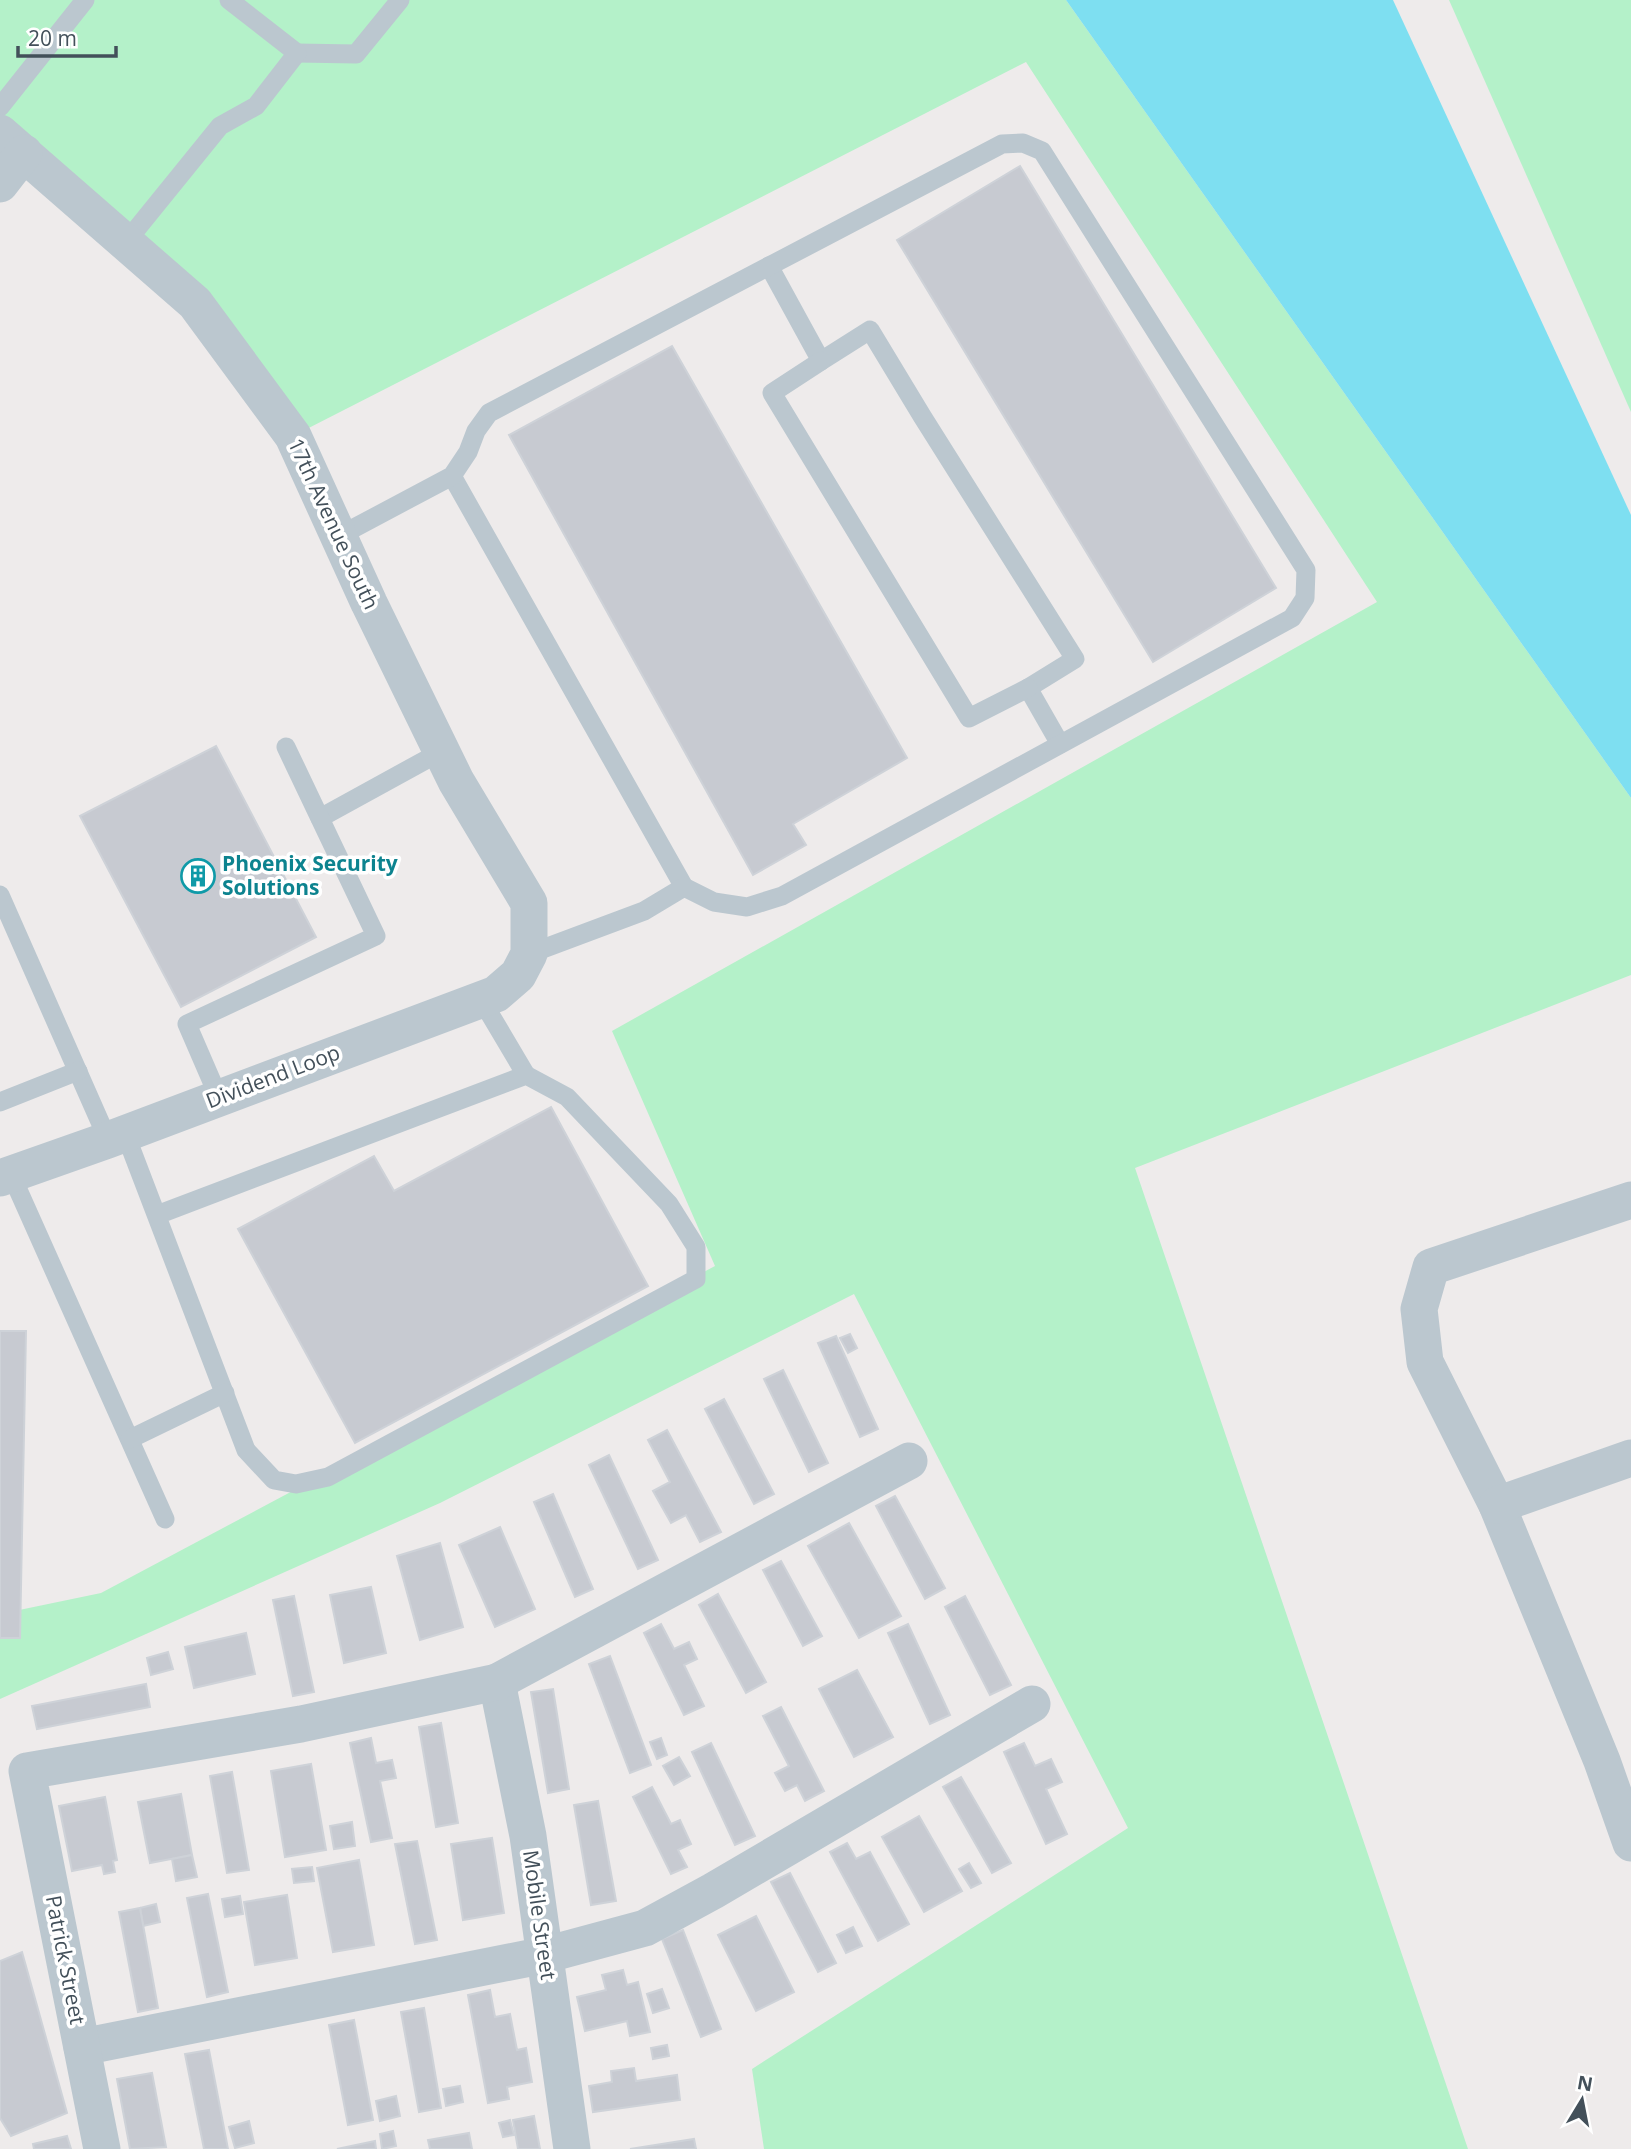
<svg xmlns="http://www.w3.org/2000/svg" width="1631" height="2149" viewBox="0 0 1631 2149" font-family="'Open Sans',sans-serif">
<style>
.green{fill:#b4f1c9}
.water{fill:#7edff1}
.building{fill:#c7cad1;stroke:#ced2d8;stroke-width:2}
.lines{fill:none;stroke-linecap:round;stroke-linejoin:round}
.service{stroke:#bbc7cf;stroke-width:19}
.minor{stroke:#bbc7cf;stroke-width:37}
.labels{text-anchor:middle;stroke-width:7;stroke-linejoin:round;paint-order:stroke}
.street-label{font-size:21px;fill:#43505a;stroke:#fff}
.culture-label{font-size:21px;font-weight:bold;fill:#0d838f;stroke:#fff;text-anchor:start}
</style>
<rect width="100%" height="100%" fill="#eeebeb"/>
<g class="green">
<path d="M0,0H1066L1631,798V975L1135,1168L1468,2149H764L752,2069L1128,1828L854,1294L440,1503L0,1699V1614L101,1593L715,1266L612,1031L1377,602L1026,62L293,436L195,303L0,133Z"/>
<path d="M1449,0H1631V412Z"/>
</g>
<path class="water" d="M1066,0H1393L1631,515V798Z"/>
<g class="building">
<path d="M1020,166L1276,588L1153,662L897,240Z"/>
<path d="M672,346L907,758L793,824L806,845L753,875L509,435Z"/>
<path d="M216,746L316,937L181,1007L80,816Z"/>
<path d="M551,1107L648,1286L355,1443L238,1229L374,1156L394,1191Z"/>
<path d="M0,1331H26L20,1638H0Z"/>
<path d="M850,1334L857,1348L848,1353L840,1338Z"/>
<path d="M836,1336L878,1429L860,1437L818,1343Z"/>
<path d="M783,1370L828,1463L809,1472L764,1379Z"/>
<path d="M724,1399L774,1494L754,1504L705,1409Z"/>
<path d="M667,1430L721,1532L700,1542L686,1515L671,1523L653,1491L670,1482L648,1440Z"/>
<path d="M609,1455L658,1560L638,1569L589,1465Z"/>
<path d="M553,1494L593,1589L575,1597L534,1502Z"/>
<path d="M895,1496L945,1588L925,1599L876,1506Z"/>
<path d="M849,1523L901,1616L859,1638L808,1546Z"/>
<path d="M500,1527L535,1609L495,1627L459,1545Z"/>
<path d="M440,1543L463,1627L420,1640L397,1556Z"/>
<path d="M781,1561L822,1636L803,1646L763,1570Z"/>
<path d="M371,1587L386,1653L344,1663L330,1595Z"/>
<path d="M718,1594L766,1682L746,1693L699,1605Z"/>
<path d="M294,1596L314,1692L293,1696L273,1600Z"/>
<path d="M965,1596L1011,1685L990,1695L945,1607Z"/>
<path d="M661,1624L674,1649L689,1642L697,1659L684,1665L704,1706L684,1715L644,1633Z"/>
<path d="M908,1624L950,1715L930,1724L888,1633Z"/>
<path d="M246,1633L255,1674L194,1688L185,1647Z"/>
<path d="M168,1652L173,1669L151,1675L147,1658Z"/>
<path d="M610,1656L651,1765L630,1773L589,1664Z"/>
<path d="M857,1670L893,1737L854,1757L819,1689Z"/>
<path d="M146,1684L150,1707L37,1729L32,1706Z"/>
<path d="M553,1689L569,1789L548,1793L531,1692Z"/>
<path d="M781,1707L824,1791L805,1801L797,1785L785,1791L775,1773L789,1766L763,1716Z"/>
<path d="M441,1723L458,1823L436,1827L419,1727Z"/>
<path d="M371,1738L376,1763L392,1760L396,1778L380,1781L392,1838L371,1842L350,1743Z"/>
<path d="M661,1738L667,1755L657,1759L650,1742Z"/>
<path d="M711,1743L755,1836L735,1845L692,1752Z"/>
<path d="M1024,1743L1035,1766L1051,1759L1062,1782L1046,1789L1067,1834L1046,1844L1004,1752Z"/>
<path d="M679,1757L690,1776L674,1785L663,1766Z"/>
<path d="M311,1764L326,1850L285,1857L271,1771Z"/>
<path d="M232,1772L249,1870L227,1873L210,1776Z"/>
<path d="M961,1777L1011,1863L992,1873L943,1787Z"/>
<path d="M652,1787L671,1824L680,1820L691,1844L678,1850L687,1867L671,1874L633,1797Z"/>
<path d="M181,1794L192,1855L150,1863L138,1802Z"/>
<path d="M105,1797L117,1860L113,1861L115,1872L104,1874L102,1865L72,1871L59,1806Z"/>
<path d="M598,1801L616,1901L591,1905L574,1805Z"/>
<path d="M919,1816L962,1891L924,1912L882,1837Z"/>
<path d="M352,1822L355,1846L334,1849L330,1826Z"/>
<path d="M492,1838L504,1913L463,1920L451,1844Z"/>
<path d="M417,1841L437,1940L415,1944L395,1844Z"/>
<path d="M847,1843L856,1859L870,1852L909,1924L878,1941L830,1852Z"/>
<path d="M192,1855L197,1877L176,1881L172,1859Z"/>
<path d="M359,1860L374,1945L333,1952L317,1868Z"/>
<path d="M969,1863L981,1883L971,1888L959,1869Z"/>
<path d="M312,1867L314,1881L294,1883L292,1869Z"/>
<path d="M790,1873L836,1963L818,1972L771,1882Z"/>
<path d="M208,1894L228,1992L207,1997L187,1898Z"/>
<path d="M287,1895L297,1958L255,1965L244,1902Z"/>
<path d="M240,1896L243,1914L225,1917L222,1899Z"/>
<path d="M156,1904L160,1922L143,1926L140,1908Z"/>
<path d="M140,1908L158,2008L138,2012L119,1912Z"/>
<path d="M756,1916L794,1992L756,2011L718,1935Z"/>
<path d="M853,1927L862,1946L846,1953L837,1935Z"/>
<path d="M683,1930L721,2029L701,2037L662,1939Z"/>
<path d="M22,1952L67,2113L11,2136L0,2118V1961Z"/>
<path d="M623,1970L627,1985L638,1982L650,2032L630,2036L627,2021L585,2031L577,1997L606,1990L602,1975Z"/>
<path d="M662,1989L669,2008L653,2013L647,1994Z"/>
<path d="M490,1990L495,2017L510,2014L517,2050L526,2048L532,2082L507,2087L509,2099L488,2103L468,1995Z"/>
<path d="M424,2008L441,2108L419,2112L401,2012Z"/>
<path d="M354,2020L373,2120L348,2125L329,2025Z"/>
<path d="M667,2045L669,2056L653,2059L651,2048Z"/>
<path d="M209,2050L228,2149H204L185,2054Z"/>
<path d="M634,2068L636,2081L677,2075L680,2100L593,2112L589,2086L612,2082L611,2071Z"/>
<path d="M152,2073L166,2147L130,2149L117,2079Z"/>
<path d="M460,2086L463,2102L446,2106L443,2089Z"/>
<path d="M396,2096L400,2116L380,2121L376,2101Z"/>
<path d="M534,2116L540,2149H518L513,2120Z"/>
<path d="M510,2120L514,2135L503,2137L499,2123Z"/>
<path d="M249,2121L254,2143L235,2148L229,2127Z"/>
<path d="M393,2131L396,2146L382,2149L380,2134Z"/>
<path d="M469,2133L472,2149H430L428,2140Z"/>
<path d="M67,2136L71,2149H34L33,2144Z"/>
<path d="M694,2139L696,2149H630Z"/>
<path d="M375,2141L376,2149H337Z"/>
</g>
<g class="lines">
<g class="service">
<path d="M297,53L356,54L400,0"/>
<path d="M0,107L85,0"/>
<path d="M126,242L220,126L256,106L297,53L229,0"/>
<path d="M769,266L821,361L870,330L922,416L1075,659L1028,688L1060,744"/>
<path d="M821,361L772,393L969,718L1028,688"/>
<path d="M452,476L684,887"/>
<path d="M339,536L452,476L468,452L476,431L489,413L1002,144L1023,143L1042,151L1306,570L1305,598L1292,618L782,896L747,907L714,902L684,887L644,911L529,954"/>
<path d="M320,818L442,751"/>
<path d="M0,895L108,1140"/>
<path d="M481,999L526,1075"/>
<path d="M219,1098L187,1024L376,936L286,747"/>
<path d="M0,1102L78,1071"/>
<path d="M125,1133L246,1450L274,1480L296,1484L328,1477L696,1279V1247L669,1204L567,1097L526,1075L157,1215"/>
<path d="M11,1174L165,1519"/>
<path d="M130,1439L225,1393"/>
</g>
<g class="minor">
<path d="M0,133L195,303L293,436L369,603L456,781L529,903V954L518,975L496,994L108,1140L0,1178"/>
<path d="M0,184L24,153"/>
<path d="M1631,1200L1431,1267L1419,1309L1425,1362L1497,1505L1602,1761L1631,1843"/>
<path d="M1497,1505L1631,1458"/>
<path d="M497,1682L528,1836L572,2149"/>
<path d="M82,2047L545,1955L645,1928L713,1891L1032,1704"/>
<path d="M102,2149L27,1771L301,1724L497,1682L909,1461"/>
</g>
</g>
<defs>
<g id="building-ring" transform="scale(1.75)"><circle r="9.5" fill="#fff" stroke="#0f9aa8" stroke-width="1.5"/><path d="M-4-6H4V6H1V3H-1V6H-4ZM-2.5-4.3h1.7v1.8h-1.7ZM.8-4.3h1.7v1.8H.8ZM-2.5-1h1.7V.8h-1.7ZM.8-1h1.7V.8H.8Z" fill="#0f9aa8"/></g>
</defs>
<g fill-rule="evenodd">
<use href="#building-ring" x="198" y="876"/>
</g>
<g class="labels">
<g class="street-label">
<text transform="translate(333 524) rotate(65)" y="7">17th Avenue South</text>
<text transform="translate(273 1077) rotate(-21)" y="7">Dividend Loop</text>
<text transform="translate(539 1915) rotate(82)" y="7">Mobile Street</text>
<text transform="translate(65 1960) rotate(79)" y="7">Patrick Street</text>
</g>
<g class="culture-label">
<text x="222" y="871">Phoenix Security<tspan x="222" dy="24">Solutions</tspan></text>
</g>
</g>
<g transform="translate(1582 2100) rotate(10)" stroke="#ffffff" stroke-width="5" paint-order="stroke">
<path d="M0-5L12 26L0 18L-12 26Z" fill="#43505a"/>
<text y="-10" font-size="19" font-weight="bold" text-anchor="middle" fill="#43505a">N</text>
</g>
<path d="M18 46v10h98v-10" fill="none" stroke="#43505a" stroke-width="3.5"/>
<text x="28" y="46" font-size="21" fill="#43505a" stroke="#ffffff" stroke-width="5" paint-order="stroke">20 m</text>
</svg>
